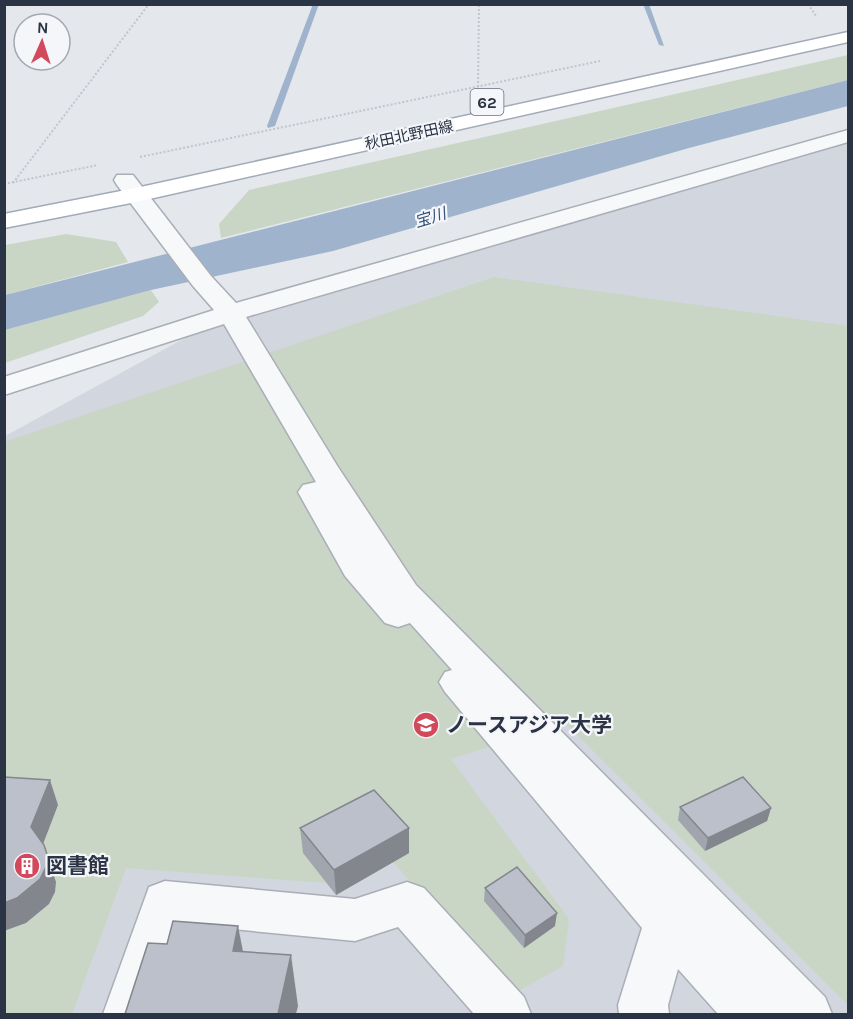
<svg xmlns="http://www.w3.org/2000/svg" width="853" height="1019" viewBox="0 0 853 1019" font-family="Karla,'Noto Sans JP',sans-serif">
<style>
.built{fill:#d2d6de}
.green{fill:#c9d6c5}
.water{fill:#9fb4cc}
.lines{fill:none;stroke-linecap:round;stroke-linejoin:round}
.stream{fill:#9fb4cc;fill-rule:evenodd}
.minor-casing{stroke:#a9aeb7;stroke-width:3}
.major-casing{stroke:#a3abb8;stroke-width:3}
.path{stroke:#c2c5cb;stroke-width:2;stroke-dasharray:2 2;stroke-linecap:butt}
.minor{fill:#f7f8fa;fill-rule:evenodd}
.major{fill:#fff;fill-rule:evenodd}
.wall{fill:#a1a5ae}
.shaded-wall{fill:#83868d}
.building{fill:#bbc0ca;stroke:#83868d;stroke-width:1.5}
.labels{text-anchor:middle;stroke-width:4.5;stroke-linejoin:round;paint-order:stroke}
.far-street-label{font-size:15px;fill:#2b3445;stroke:#f4f6f9}
.shield{fill:#f4f6f9;stroke:#676e7b;stroke-width:1.5}
.shield-label{font-size:16px;font-weight:bold;fill:#2b3445}
.far-water-label{font-size:16px;font-style:italic;fill:#34527a;stroke:#f4f6f9}
.near-poi-label{font-size:21px;font-weight:bold;fill:#2b3445;stroke:#f4f6f9;text-anchor:start}
</style>
<rect width="100%" height="100%" fill="#e4e7ec"/>
<path class="built" d="M848,136V1014H5V436L231,313Z"/>
<g class="green">
<path d="M848,55V80L221,238L219,224L249,190Z"/>
<path d="M66,234L116,242L128,262L5,295V245Z"/>
<path d="M494,277L848,326V1005L565,723L451,759L569,919L563,966L513,994L393,862L303,853L327,883L126,868L72,1014H5V931C27,923 43,914 55,892L5,801L4,442Z"/>
<path d="M151,290L159,302L143,316L5,363V330Z"/>
</g>
<path class="water" d="M848,80V106L689,148L333,251L151,290L5,330V295Z"/>
<g class="lines">
<g class="stream">
<path d="M313,4H319L275,126L268,128L267,126Z"/>
<path d="M643,4H649L664,46L659,45Z"/>
</g>
<g class="minor-casing">
<g id="minor">
<path d="M848,130V142L246,317L338,467L416,585L825,997L832,1014H718L678,969L668,1005L669,1014H619L618,1005L642,928L445,692L439,682L445,672L452,670L410,623L398,627L385,623L345,576L298,492L303,485L316,482L224,324L4,395V377L214,310L193,286L117,185L114,180L117,175H133L211,276L236,303Z"/>
<path d="M165,881L355,899L407,882L424,888L524,997L531,1014H474L398,927L355,941L181,924L153,1014H103L149,887Z"/>
</g>
</g>
<g class="major-casing">
<path id="major" d="M848,32V42L136,202L4,228V214L136,188Z"/>
</g>
<g class="path">
<path d="M808,4L816,16"/>
<path d="M478,87L479,4"/>
<path d="M140,157L600,61"/>
<path d="M13,183L149,4"/>
<path d="M4,184L98,165"/>
</g>
<use href="#minor" class="minor"/>
<use href="#major" class="major"/>
</g>
<g class="wall">
<path d="M680,807L771,808L767,821L705,851L678,820Z"/>
<path d="M300,828L409,853L336,895L303,853Z"/>
<path d="M485,888L555,926L524,948L484,901Z"/>
</g>
<g class="shaded-wall">
<path d="M50,780L58,805L40,852L31,827Z"/>
<path d="M771,808L767,821L705,851L708,838Z"/>
<path d="M409,828V853L336,895L334,870Z"/>
<path d="M44,845L56,882L55,892L49,904L26,923L4,931V903Z"/>
<path d="M557,913L555,926L524,948L525,935Z"/>
<path d="M238,926L248,977L233,951Z"/>
<path d="M291,955L298,1006L296,1014H278Z"/>
</g>
<g class="building">
<path d="M4,777L50,780L31,827L44,845L48,857L46,867L40,879L17,898L4,903Z"/>
<path d="M743,777L771,808L708,838L680,807Z"/>
<path d="M374,790L409,828L334,870L300,828Z"/>
<path d="M517,867L557,913L525,935L485,888Z"/>
<path d="M173,921L238,926L233,951L291,955L278,1014H125L148,943L167,944Z"/>
</g>
<defs>
<g id="university-disc" transform="scale(1.35)"><circle r="9.5" fill="#d1495b" stroke="#f4f6f9"/><path d="M0-5L7-2L0 1L-7-2ZM-4 1L0 2.5L4 1V4Q0 6-4 4Z" fill="#fff"/></g>
<g id="building-disc" transform="scale(1.35)"><circle r="9.5" fill="#d1495b" stroke="#f4f6f9"/><path d="M-4-6H4V6H1V3H-1V6H-4ZM-2.5-4.3h1.7v1.8h-1.7ZM.8-4.3h1.7v1.8H.8ZM-2.5-1h1.7V.8h-1.7ZM.8-1h1.7V.8H.8Z" fill="#fff"/></g>
</defs>
<g fill-rule="evenodd">
<use href="#university-disc" x="426" y="725"/>
<use href="#building-disc" x="27" y="866"/>
</g>
<g class="labels">
<g class="far-street-label">
<text transform="translate(409 135) rotate(-12)" y="5">秋田北野田線</text>
</g>
<rect class="shield" x="470.5" y="89" width="33" height="26" rx="4.5"/>
<g class="shield-label">
<text x="487" y="108">62</text>
</g>
<g class="far-water-label">
<text transform="translate(430 217) rotate(-17)" y="6">宝川</text>
</g>
<g class="near-poi-label">
<text x="446" y="732">ノースアジア大学</text>
<text x="46" y="873">図書館</text>
</g>
</g>
<rect width="853" height="1019" fill="none" stroke="#2b3445" stroke-width="12"/>
<g transform="translate(42 42) rotate(3)"><circle r="28" fill="#f4f6f9" stroke="#a4a8b1" stroke-width="1.5"/>
<path d="M0-4.5L10 22L0 15L-10 22Z" fill="#d1495b"/>
<text y="-9" font-size="16" font-weight="bold" text-anchor="middle" fill="#2b3445">N</text>
</g>
</svg>
